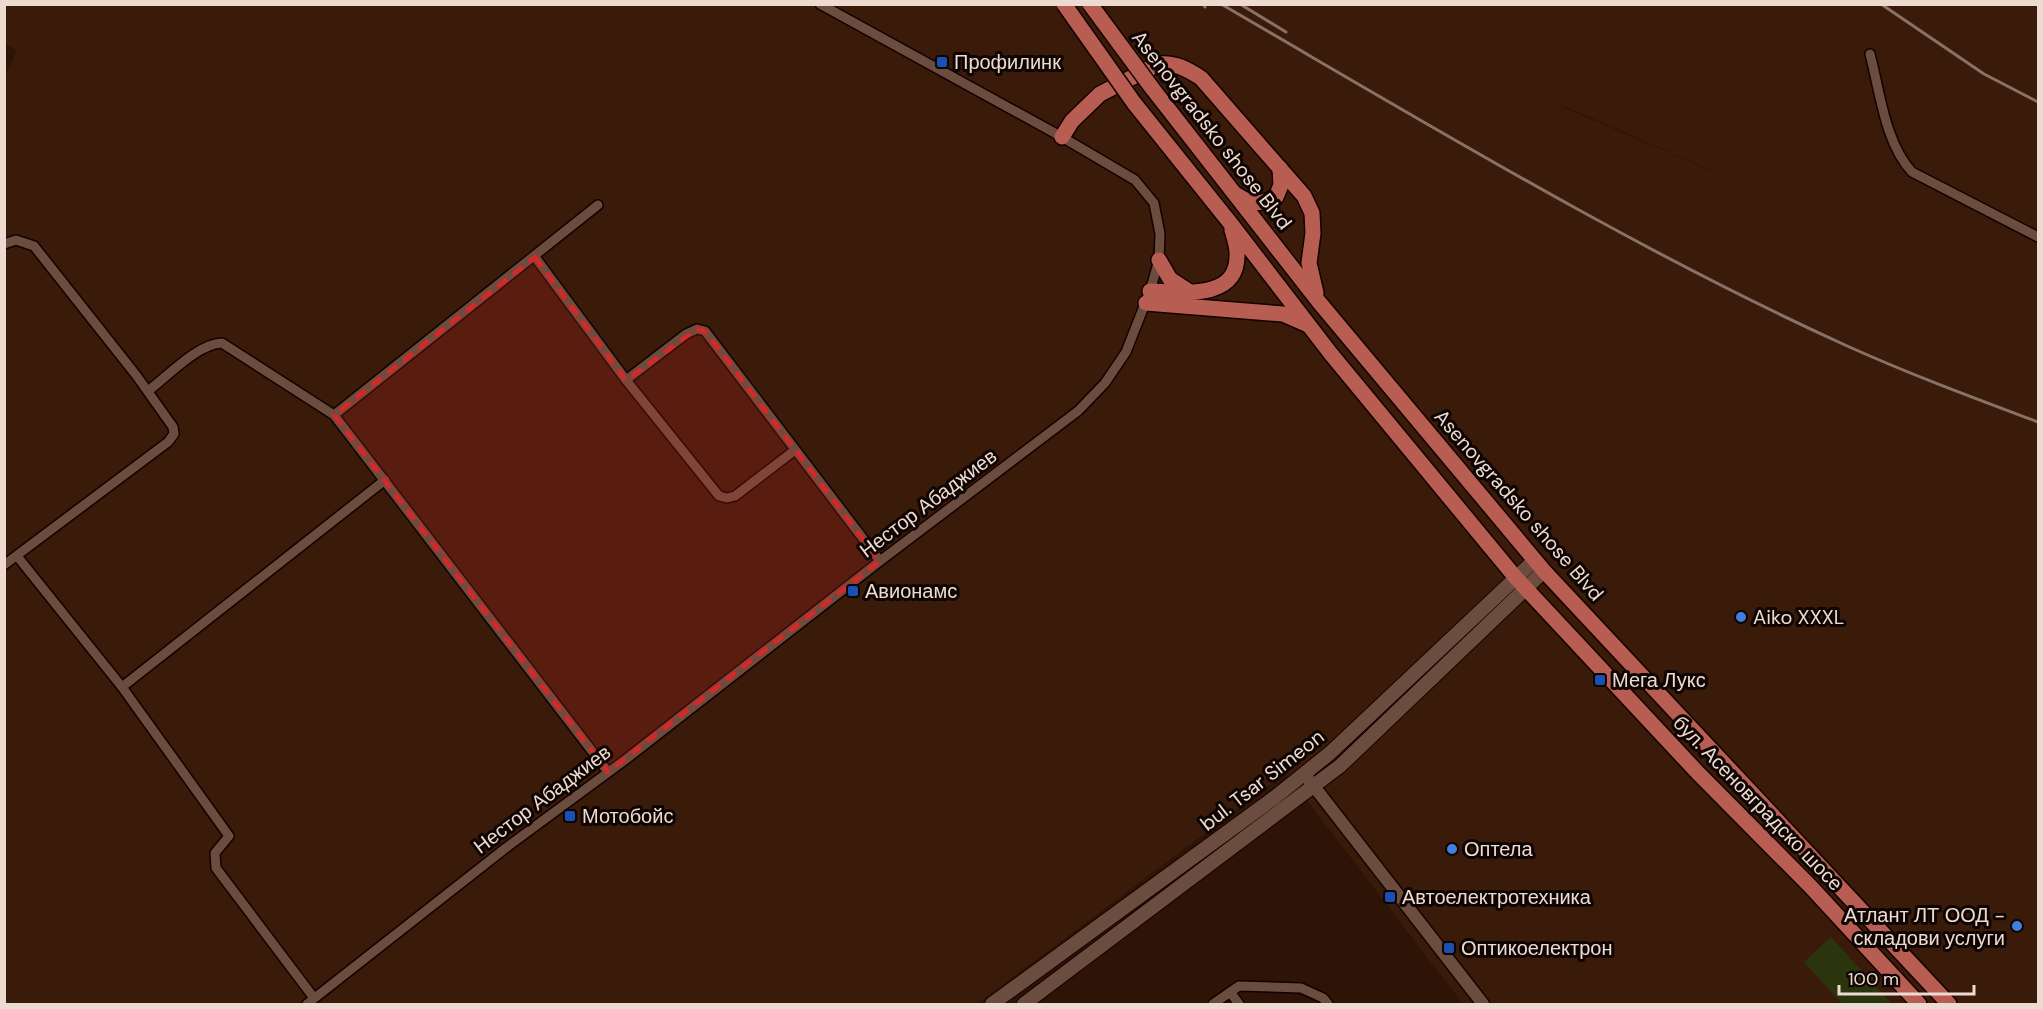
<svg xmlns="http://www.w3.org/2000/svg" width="2043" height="1009" viewBox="0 0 2043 1009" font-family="'DM Sans',sans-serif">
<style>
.built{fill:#3a1b0a;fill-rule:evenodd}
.green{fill:#2a350d}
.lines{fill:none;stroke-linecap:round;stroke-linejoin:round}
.minor-casing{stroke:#140100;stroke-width:12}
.tertiary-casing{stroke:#140100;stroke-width:15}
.secondary-casing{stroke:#140100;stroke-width:16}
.primary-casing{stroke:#140100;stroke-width:18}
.minor{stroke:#6a4d3e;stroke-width:9}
.tertiary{stroke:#6a4d3e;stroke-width:12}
.secondary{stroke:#6a4d3e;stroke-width:14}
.primary{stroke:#b75d52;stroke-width:15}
.rail{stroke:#887267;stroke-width:3}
.primary-bridge-casing{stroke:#140100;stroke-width:18;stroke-linecap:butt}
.primary-bridge{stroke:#b75d52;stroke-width:15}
.marked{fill:#d62828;fill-opacity:0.2;stroke:#d62828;stroke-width:4.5;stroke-dasharray:12 8;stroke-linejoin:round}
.transit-dot{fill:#1a4fb4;stroke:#0e0402;stroke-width:2}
.shop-dot{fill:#3f7fe0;stroke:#0e0402;stroke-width:2}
.labels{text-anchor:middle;stroke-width:6;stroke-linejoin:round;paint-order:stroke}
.poi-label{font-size:20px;fill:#eddbd2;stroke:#0e0402;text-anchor:start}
.street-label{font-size:20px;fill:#eddbd2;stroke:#0e0402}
</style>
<rect width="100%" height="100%" fill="#2d1407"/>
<path class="built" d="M5,4L2038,5V1004H1463L1286,773L977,1004H5L4,79L17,51L5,43ZM1564,106L1832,223L1563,107L1556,111Z"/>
<path class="green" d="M1831,937L1892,1004H1842L1804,962Z"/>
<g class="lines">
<g class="minor-casing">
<g id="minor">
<path d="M1870,54C1880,92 1885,143 1912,172L2038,237"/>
<path d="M4,244L16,240L34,246L136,375L173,427L174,434L168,442L4,565"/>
<path d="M535,257L626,380L719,496L727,498L735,496L795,450"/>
<path d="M626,380L686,334L697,329L705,331L880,561"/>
<path d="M148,391C168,376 197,344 222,343L334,415L608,772"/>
<path d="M334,415L598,205"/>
<path d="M17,556L122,687L229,836L215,853L216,868L314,998"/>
<path d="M122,687L385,480"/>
<path d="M1230,992L1239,1004"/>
<path d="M307,1004L507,847L625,760L880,561L1078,411L1105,383L1126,352L1150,291L1159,260L1160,234L1154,203L1135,180L1062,137L820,4"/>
<path d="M1213,1004L1239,986L1301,988L1323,998L1328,1004"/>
</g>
</g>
<g class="tertiary-casing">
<path id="tertiary" d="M1309,780L1483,1004"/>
</g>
<g class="secondary-casing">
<g id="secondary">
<path d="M992,1004L1274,798L1330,753L1535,560"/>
<path d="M1024,1004L1340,766L1544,571"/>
</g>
</g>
<g class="primary-casing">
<g id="primary">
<path d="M1152,88L1319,302L1544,571L1949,1004"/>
<path d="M1134,103L1231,224L1331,354L1516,578L1698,773L1811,887L1919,1004"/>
<path d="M1062,137L1072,121L1100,94L1158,64C1175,62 1187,69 1201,78L1304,196L1312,213L1313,233L1309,263L1316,293"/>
<path d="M1237,195C1253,205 1258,205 1276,197L1281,185L1280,168"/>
<path d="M1159,260L1170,279L1190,292"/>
<path d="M1150,291C1182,292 1239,301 1237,253C1237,246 1234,237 1232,230"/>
<path d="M1146,303L1283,314L1308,325"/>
</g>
</g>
<use href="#minor" class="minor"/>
<use href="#tertiary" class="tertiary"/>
<use href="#secondary" class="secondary"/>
<use href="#primary" class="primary"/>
<g class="rail">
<path d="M1203,4L1205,7"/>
<path d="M1221,4C1426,123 1630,247 1845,345C1909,374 1974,398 2038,422"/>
<path d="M1240,4L1286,32"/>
<path d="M1881,4L1984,74L2038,102"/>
</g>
<g class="primary-bridge-casing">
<g id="primary-bridge">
<path d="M1064,4L1134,103"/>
<path d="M1090,4L1152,88"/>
</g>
</g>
<use href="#primary-bridge" class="primary-bridge"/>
</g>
<path class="marked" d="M535,257L626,380L697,329L705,331L880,561L608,772L334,415Z"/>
<g class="transit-dot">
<rect x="936" y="56" width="12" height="12" rx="3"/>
<rect x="847" y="585" width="12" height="12" rx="3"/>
<rect x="1594" y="674" width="12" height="12" rx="3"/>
<rect x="564" y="810" width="12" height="12" rx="3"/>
<rect x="1384" y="891" width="12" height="12" rx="3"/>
<rect x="1443" y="942" width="12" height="12" rx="3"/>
</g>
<g class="shop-dot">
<circle cx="1741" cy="617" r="6"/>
<circle cx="1452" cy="849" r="6"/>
<circle cx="2017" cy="926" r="6"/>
</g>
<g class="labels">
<g class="poi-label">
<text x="954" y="69">Профилинк</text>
<text x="865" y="598">Авионамс</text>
<text x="1753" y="624">Aiko XXXL</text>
<text x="1612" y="687">Мега Лукс</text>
<text x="582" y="823">Мотобойс</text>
<text x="1464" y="856">Оптела</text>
<text x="1402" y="904">Автоелектротехника</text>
<text x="2005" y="922" text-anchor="end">Атлант ЛТ ООД -<tspan x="2005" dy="23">складови услуги</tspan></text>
<text x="1461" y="955">Оптикоелектрон</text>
</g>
<g class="street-label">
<text transform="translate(1212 130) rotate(52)" y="7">Asenovgradsko shose Blvd</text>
<text transform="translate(928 503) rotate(-37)" y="7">Нестор Абаджиев</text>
<text transform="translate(1519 505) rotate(49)" y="7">Asenovgradsko shose Blvd</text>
<text transform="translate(1262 780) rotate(-38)" y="7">bul. Tsar Simeon</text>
<text transform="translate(542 799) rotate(-37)" y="7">Нестор Абаджиев</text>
<text transform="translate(1758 803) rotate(46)" y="7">бул. Асеновградско шосе</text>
</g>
</g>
<rect width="2043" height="1009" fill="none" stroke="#eddbd2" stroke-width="12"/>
<path d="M1839 985v9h135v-9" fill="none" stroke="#eddbd2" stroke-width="3"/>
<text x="1848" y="985" font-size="18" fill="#eddbd2" stroke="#0e0402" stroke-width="4.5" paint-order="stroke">100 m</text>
</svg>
